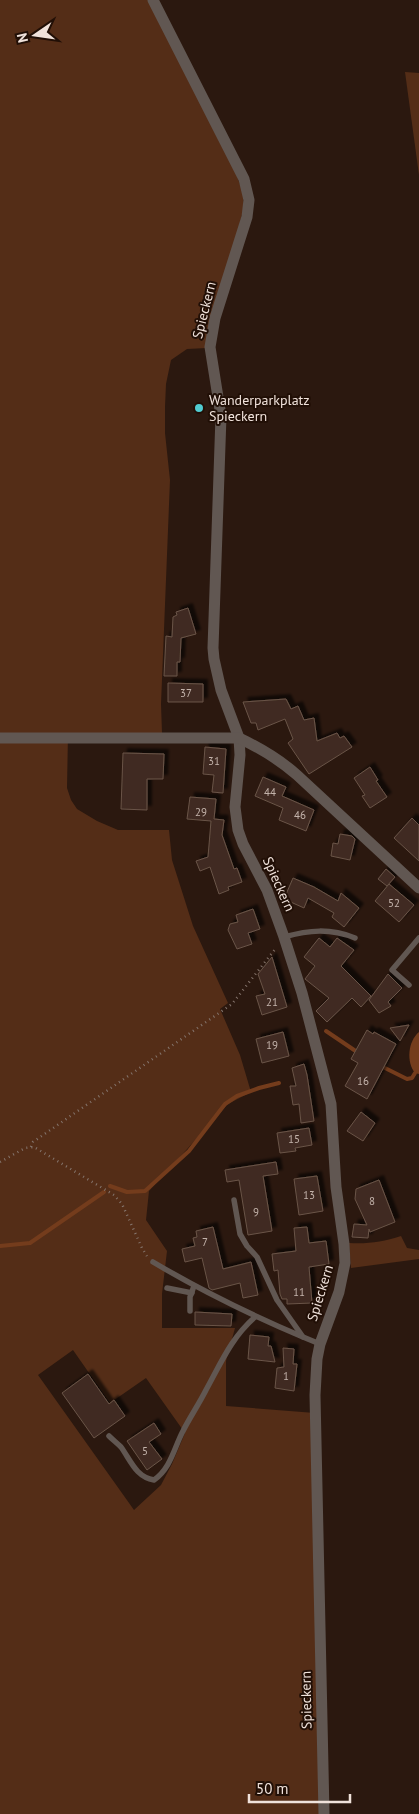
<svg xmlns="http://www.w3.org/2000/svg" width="419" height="1814" viewBox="0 0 419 1814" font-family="'PT Sans',sans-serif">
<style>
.green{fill:#542d17;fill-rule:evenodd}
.water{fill:#743c1c}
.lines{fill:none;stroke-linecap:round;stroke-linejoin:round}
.stream{stroke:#743c1c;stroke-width:4}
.building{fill:#3f2b21;stroke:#6a5448;filter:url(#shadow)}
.path{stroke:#85756d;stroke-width:2.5;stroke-dasharray:1 4;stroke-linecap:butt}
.lane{stroke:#615752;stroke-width:5.5}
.street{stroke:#615752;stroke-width:11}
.poi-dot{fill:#51ccd1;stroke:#210f06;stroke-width:2}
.labels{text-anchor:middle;stroke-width:4;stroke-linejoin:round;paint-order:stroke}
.number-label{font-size:11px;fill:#c4b4ac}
.street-label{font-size:14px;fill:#f0e2db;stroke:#210f06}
.poi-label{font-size:14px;fill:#f0e2db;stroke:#210f06;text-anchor:start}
</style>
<defs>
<filter id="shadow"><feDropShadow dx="4.5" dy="-4.5" stdDeviation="1" flood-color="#0009"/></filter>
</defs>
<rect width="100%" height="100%" fill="#2b180f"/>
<g class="green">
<path d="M0,0H148L237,176L243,193L244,207L207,348L187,349L171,360L166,384L165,407V433L170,480L161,704L162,733L68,734L67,788L71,800L77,809L97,821L118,830H169L172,860L193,926L228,1003L220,1009L240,1055L251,1092L228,1104L149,1191L146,1220L167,1251L162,1294V1328H235L226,1361V1406L315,1413L324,1814H0ZM73,1350L110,1403L146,1378L185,1433L172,1464L161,1485L134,1510L38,1375Z"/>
<path d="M405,72L419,73V175Z"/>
<path d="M401,1236L407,1248L419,1250V1259L351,1268L349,1243C368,1244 383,1242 401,1236Z"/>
</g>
<path class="water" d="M419,1032V1074L415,1073C406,1062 408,1041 419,1032Z"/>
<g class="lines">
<g class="stream">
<path d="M326,1031L360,1054"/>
<path d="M381,1066L407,1079L412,1078L415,1073"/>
<path d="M110,1186L127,1192L145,1191L189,1151L225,1104L237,1096L259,1088L279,1083"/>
<path d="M0,1246L30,1243L104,1192"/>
</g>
</g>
<g class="building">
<path d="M188,608L196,634L181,638L180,662H177V676H164L166,636L172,637L173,617L177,615L176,612Z"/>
<path d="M168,683L203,684V702H168Z"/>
<path d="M286,699L291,709L298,706L304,720L314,718L317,741L337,733L340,738L344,736L352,747L309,774L288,743L293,739L285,719L258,730L256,723H251L243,702Z"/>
<path d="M205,747L226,749L223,793L212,792L214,775L203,774Z"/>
<path d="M123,753L164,754L163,779H147V810L121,809Z"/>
<path d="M370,767L378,780L376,781L387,797L370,808L362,796L365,795L354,778Z"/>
<path d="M263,777L286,787L282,796L314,810L306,831L279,820L283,808L255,796Z"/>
<path d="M190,797L216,799L214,819L224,820L222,835L234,869L237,868L242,882L228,887L229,890L219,894L210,867L200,871L196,861L208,857L211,821L187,819Z"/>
<path d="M412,818L419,825V861L394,838Z"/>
<path d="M340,834L352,836L355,839L350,860L331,856L333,843L338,844Z"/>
<path d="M386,869L395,877L387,886L378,879Z"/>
<path d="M293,878L314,887L338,901L341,893L359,908L344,927L332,917L334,913L308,898L304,908L284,899Z"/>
<path d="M389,884L414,905L399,922L375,901Z"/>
<path d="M253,909L260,929L248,933L252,944L237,949L228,930L230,924L238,922L236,915Z"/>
<path d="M319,938L330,947L337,938L354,950L341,966L371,996L361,1007L352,998L327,1022L316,1011L329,998L305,979L315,966L304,957Z"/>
<path d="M272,957L287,1007L262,1015L256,996L265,994L258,974Z"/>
<path d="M388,974L402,988L388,1002L391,1006L379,1013L369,1000Z"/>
<path d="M409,1025L400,1041L390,1028Z"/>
<path d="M367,1030L373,1034L374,1032L396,1044L367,1099L345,1086L358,1063L351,1059Z"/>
<path d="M283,1032L289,1056L262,1063L256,1039Z"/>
<path d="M304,1064L307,1075L314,1121L301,1123L299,1104L293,1105L290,1086H296L292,1068Z"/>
<path d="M361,1112L375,1123L363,1141L347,1131Z"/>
<path d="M309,1128L312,1145L295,1148L296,1151L280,1153L277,1133Z"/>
<path d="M276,1162L278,1174L263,1176L272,1231L248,1235L239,1180L227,1182L225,1170Z"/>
<path d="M317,1176L323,1211L299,1215L294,1179Z"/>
<path d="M379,1180L395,1222L370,1232L369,1229L368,1238L352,1237L354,1224L367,1225L355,1199L356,1189Z"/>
<path d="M213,1227L223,1269L251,1262L258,1295L243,1298L240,1283L212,1290L209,1288L202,1258L185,1262L182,1249L195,1246L193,1238L197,1237L196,1231Z"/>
<path d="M307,1227L309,1243L326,1241L329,1264L309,1267L312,1303L287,1304V1299H282L280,1294L278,1270L274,1271L272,1254L296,1251L294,1228Z"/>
<path d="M195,1312L232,1314L231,1326L195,1325Z"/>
<path d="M250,1335L269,1337L268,1346H271L275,1362L248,1359Z"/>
<path d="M283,1348L294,1349L293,1364H297L294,1391L275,1388L277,1368L284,1367Z"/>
<path d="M88,1374L109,1404L114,1400L125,1416L94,1438L62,1393Z"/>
<path d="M154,1423L161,1434L149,1442L162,1459L147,1470L127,1441Z"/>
</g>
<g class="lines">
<g class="path">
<path d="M31,1147L33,1142L232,1004L276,948"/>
<path d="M0,1162L25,1148L34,1147L114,1195L122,1204L142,1248L147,1256"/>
</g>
<g class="lane">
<path d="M284,937C309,930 330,928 355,938"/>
<path d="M409,985L392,970L419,938"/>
<path d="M234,1200L240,1234L247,1246L257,1257L277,1300L303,1337L320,1344"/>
<path d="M153,1262C202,1291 251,1315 303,1337"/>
<path d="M167,1288L192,1293"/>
<path d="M190,1311V1297L194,1286"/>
<path d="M109,1436C113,1440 117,1443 121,1447C131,1461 136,1477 154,1480C171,1468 174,1448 183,1431C190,1417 199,1404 206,1390C221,1363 231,1338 255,1317"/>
</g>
<g class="street">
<path d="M153,0L244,179L249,200L247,217L215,318L210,347L221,416L213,648L214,659L221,690L239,738L240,755L235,807L238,830L243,844L267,890L284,937L302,993L331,1104L336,1187L344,1244L345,1263L339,1292L320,1344L317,1359L315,1395L324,1814"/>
<path d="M0,738H239C260,748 279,759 297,775L419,888"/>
</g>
</g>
<circle class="poi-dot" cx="199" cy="408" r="5"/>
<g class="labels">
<g class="number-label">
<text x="186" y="697">37</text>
<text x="214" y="765">31</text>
<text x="270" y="796">44</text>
<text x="201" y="816">29</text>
<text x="300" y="819">46</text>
<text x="394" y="907">52</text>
<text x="272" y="1006">21</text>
<text x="272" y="1049">19</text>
<text x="363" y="1085">16</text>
<text x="294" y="1143">15</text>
<text x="309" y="1199">13</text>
<text x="372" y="1205">8</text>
<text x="256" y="1216">9</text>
<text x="205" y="1246">7</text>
<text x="299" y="1296">11</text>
<text x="286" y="1380">1</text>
<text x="145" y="1455">5</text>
</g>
<g class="street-label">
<text transform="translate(204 310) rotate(-76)" y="5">Spieckern</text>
<text transform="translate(279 884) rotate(66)" y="5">Spieckern</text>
<text transform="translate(320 1293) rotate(-73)" y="5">Spieckern</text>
<text transform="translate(306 1700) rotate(-91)" y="5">Spieckern</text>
</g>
<g class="poi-label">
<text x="209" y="405">Wanderparkplatz<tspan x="209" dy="16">Spieckern</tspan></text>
</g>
</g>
<g transform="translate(35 35) rotate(257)" stroke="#210f06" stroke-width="4" paint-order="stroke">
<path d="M0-4L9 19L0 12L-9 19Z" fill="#f0e2db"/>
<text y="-8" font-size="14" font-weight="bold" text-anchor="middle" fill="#f0e2db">N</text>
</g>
<path d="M249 1794v8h101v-8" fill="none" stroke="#f0e2db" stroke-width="2.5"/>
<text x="256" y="1794" font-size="15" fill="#f0e2db" stroke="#210f06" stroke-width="4" paint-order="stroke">50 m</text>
</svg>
